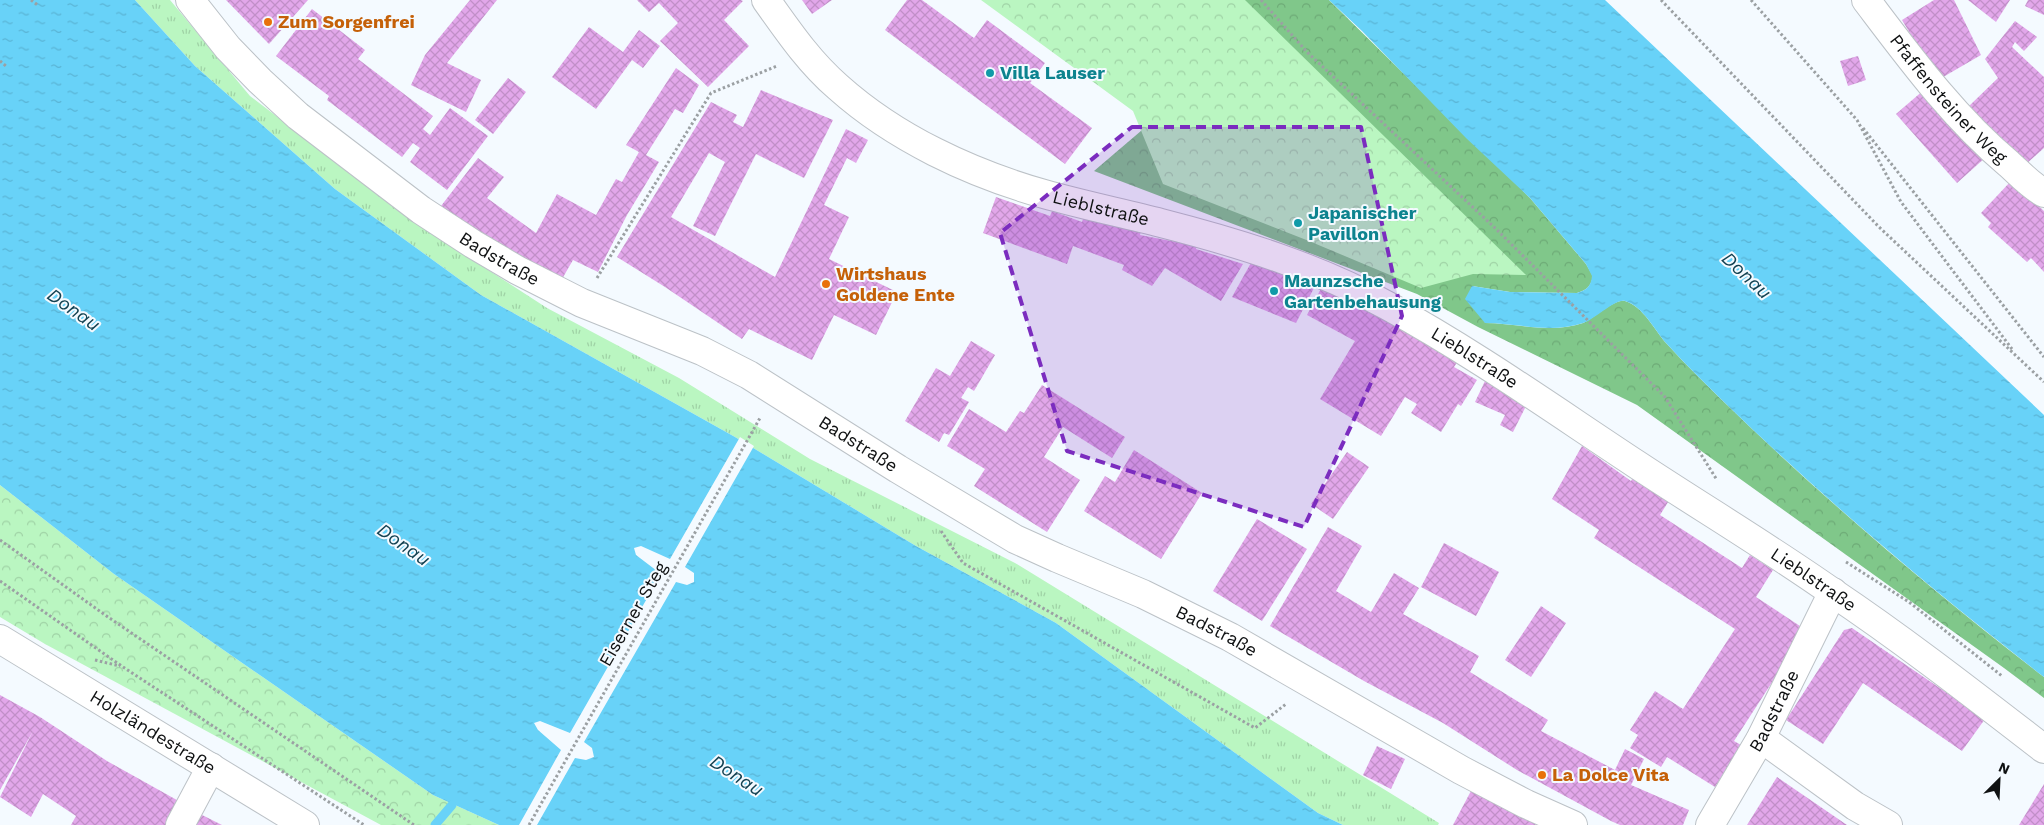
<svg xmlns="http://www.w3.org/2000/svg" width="2044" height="825" viewBox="0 0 2044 825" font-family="'Work Sans',sans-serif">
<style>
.grass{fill:url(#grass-tufts)}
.forest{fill:url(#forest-crowns)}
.park{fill:url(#park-crowns)}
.water{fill:url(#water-ripples)}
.pier{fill:#f4faff}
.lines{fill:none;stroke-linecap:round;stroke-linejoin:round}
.stream{stroke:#68d2f8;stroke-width:9}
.building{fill:url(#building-cross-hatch)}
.minor-casing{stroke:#bcc2c7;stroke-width:30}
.path{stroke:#9ba0a3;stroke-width:3;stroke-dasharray:2.5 2.5;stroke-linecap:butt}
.minor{stroke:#fff;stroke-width:28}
.marked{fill:#7b2cbf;fill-opacity:0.2;stroke:#7b2cbf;stroke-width:4;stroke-dasharray:10 6;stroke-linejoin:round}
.food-dot{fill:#e8710a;stroke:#f4faff;stroke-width:2}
.culture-dot{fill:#0f9aa8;stroke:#f4faff;stroke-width:2}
.labels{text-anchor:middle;stroke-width:4;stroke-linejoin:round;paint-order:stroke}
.food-label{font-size:18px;font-weight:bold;fill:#c56008;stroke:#f4faff;text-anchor:start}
.culture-label{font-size:18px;font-weight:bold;fill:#0d838f;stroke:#f4faff;text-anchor:start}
.street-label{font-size:18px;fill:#0f1112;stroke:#f4faff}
.water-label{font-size:19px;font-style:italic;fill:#134252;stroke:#f4faff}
</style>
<defs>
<pattern id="grass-tufts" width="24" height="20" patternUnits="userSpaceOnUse" patternTransform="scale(1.25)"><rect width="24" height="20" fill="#baf6c1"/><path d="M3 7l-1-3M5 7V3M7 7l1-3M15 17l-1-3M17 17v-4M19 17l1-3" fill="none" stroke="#9fd2a5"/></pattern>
<pattern id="forest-crowns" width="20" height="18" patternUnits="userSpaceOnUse" patternTransform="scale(1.25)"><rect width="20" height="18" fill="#80c78a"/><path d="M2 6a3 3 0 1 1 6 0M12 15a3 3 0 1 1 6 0" fill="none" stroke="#6daa76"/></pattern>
<pattern id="park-crowns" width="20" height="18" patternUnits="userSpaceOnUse" patternTransform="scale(1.25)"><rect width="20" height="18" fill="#baf6c1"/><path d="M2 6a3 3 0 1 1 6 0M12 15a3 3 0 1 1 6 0" fill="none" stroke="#9fd2a5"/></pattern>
<pattern id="water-ripples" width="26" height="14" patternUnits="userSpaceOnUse" patternTransform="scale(1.25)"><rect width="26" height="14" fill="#68d2f8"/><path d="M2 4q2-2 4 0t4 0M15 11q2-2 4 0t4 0" fill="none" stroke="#59b3d4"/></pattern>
<pattern id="building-cross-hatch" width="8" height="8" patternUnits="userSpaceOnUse" patternTransform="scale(1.25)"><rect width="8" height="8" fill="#e2a7ea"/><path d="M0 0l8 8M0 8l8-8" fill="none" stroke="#c18fc8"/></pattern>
</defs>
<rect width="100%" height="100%" fill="#f4faff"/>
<path class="grass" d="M135,0H170L250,96L417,224L547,308L679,378L810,459L1015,563L1439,823L1438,825H1343L1318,813L1056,623L916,546L735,437L481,295L335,189L195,66Z"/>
<path class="forest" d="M1071,0H1329L1530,198L1586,264L1593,276C1591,286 1587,290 1577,293L1510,292L1472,286L1485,323C1516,323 1552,334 1583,323C1593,319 1615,298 1625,301C1643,306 1655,331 1667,344C1685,364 1704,382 1723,401C1825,500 1931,590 2044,677V698L2004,668L1637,405L1478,327L1417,294L1094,171L1162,113Z"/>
<g class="park">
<path d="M981,0H1245L1526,275L1473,274L1421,288L1309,241L1163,184L1133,111Z"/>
<path d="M0,485L114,574L433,795L499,825H381L45,644L0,617Z"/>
</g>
<g class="water">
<path d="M0,0H135L195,66L335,189L481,295L735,437L916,546L1056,623L1318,813L1343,825H499L433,795L114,574L0,485Z"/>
<path d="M1329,0H1605L2044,415V677C1932,590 1825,500 1723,401C1704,382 1685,364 1667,344C1655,331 1643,306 1625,301C1616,298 1594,320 1583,323C1551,334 1517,323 1485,323L1465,299L1472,286L1510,292L1577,293C1587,290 1591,286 1592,276L1586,264L1530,198L1466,138L1362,31Z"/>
</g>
<path class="pier" d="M740,437L754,446L685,567L694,573V582L687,585L676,582L584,742L592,748L594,757L586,760L575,758L537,825H519L561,750L538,730L534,723L540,721L570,733L661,574L636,555L634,548L641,546L670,559Z"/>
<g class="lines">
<path class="stream" d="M435,825L452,805"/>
</g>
<g class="building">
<path d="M226,0H308L269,44Z"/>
<path d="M470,0H497L447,63L481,80L466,112L411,85L425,55Z"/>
<path d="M637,0H741L743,1L724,20L749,46L708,87L660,41L678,23L659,3L649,12Z"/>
<path d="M802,0H832L812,14Z"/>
<path d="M907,0H922L974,38L987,20L1045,63L1030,83L1092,128L1065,164L885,30Z"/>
<path d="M1934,0H1954L1981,55L1938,80L1902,20Z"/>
<path d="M1968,0H2010L1996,22Z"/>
<path d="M2028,0H2044V15L2025,6Z"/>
<path d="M312,9L365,50L358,59L433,116L423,129L430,135L450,108L488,136L447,190L410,162L420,148L413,143L402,157L327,100L329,96L276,56Z"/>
<path d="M2015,21L2037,37L2024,51L2015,42L2012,47L2044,77V148L2026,164L1968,107L1998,78L1985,59Z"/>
<path d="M589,27L623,52L639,30L660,46L643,68L632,60L596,109L552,77Z"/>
<path d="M1858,56L1866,80L1848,86L1840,61Z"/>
<path d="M676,68L699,85L683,113L675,109L646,155L659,162L627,215L598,272L573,260L562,279L520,263L441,206L478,158L504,177L487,198L536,233L557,194L596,215L616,179L622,182L639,152L626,145Z"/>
<path d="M508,78L526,92L493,134L475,120Z"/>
<path d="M1925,89L1986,157L1957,183L1896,114Z"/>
<path d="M761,90L833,120L804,178L756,154L715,236L693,226L725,162L709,153L671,217L775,277L846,129L868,140L856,163L847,158L824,205L849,217L829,259L897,292L876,335L834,315L812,360L749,329L742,339L665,287L617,257L711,102L737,115L733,122L743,127Z"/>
<path d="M2011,181L2044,211V272L2031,258L2027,262L1988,227L1991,223L1981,213Z"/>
<path d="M996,197L1050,216L1052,211L1082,222L1086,210L1142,228L1140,235L1197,246L1196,249L1243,264L1221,301L1165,268L1152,286L1122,270L1124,265L1073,246L1067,264L983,233Z"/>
<path d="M1252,261L1316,284L1296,323L1232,297Z"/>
<path d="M1324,283L1458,361L1454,367L1477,380L1461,406L1458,404L1441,432L1411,413L1417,404L1405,397L1381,436L1320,399L1355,341L1307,315Z"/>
<path d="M971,341L995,355L974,391L968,387L961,398L969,402L949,435L944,433L939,442L905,421L936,368L950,376Z"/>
<path d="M1485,381L1528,402L1513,432L1500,425L1505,415L1475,402Z"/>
<path d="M1042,385L1125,437L1112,458L1063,427L1044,457L1080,480L1047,532L974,486L985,469L947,446L969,409L1006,432L1020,411L1024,413Z"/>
<path d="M1582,446L1631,481L1634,476L1670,499L1660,515L1742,568L1750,555L1773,570L1756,597L1806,630L1734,741L1741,745L1715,787L1667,757L1661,767L1630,748L1638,735L1630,730L1655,691L1683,709L1735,629L1594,538L1599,530L1552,499Z"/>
<path d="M1134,450L1202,493L1161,559L1084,511L1105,476L1115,482Z"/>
<path d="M1347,452L1369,467L1333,519L1311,504Z"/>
<path d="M1257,519L1307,549L1262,621L1213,591Z"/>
<path d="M1328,527L1362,546L1336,591L1371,612L1394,573L1419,588L1403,614L1479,656L1470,672L1548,720L1541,731L1615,770L1625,749L1644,759L1631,785L1689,810L1683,825H1620L1611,821L1517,770L1443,723L1364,681L1270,626Z"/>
<path d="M1444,543L1499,572L1476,616L1421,587Z"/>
<path d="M1541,606L1566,623L1531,677L1505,660Z"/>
<path d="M1852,628L1985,719L1962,751L1863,683L1823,744L1786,720L1844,630Z"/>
<path d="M0,695L40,717L107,761L184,804L173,825H71L76,816L43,794L31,817L0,797L33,731L0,790Z"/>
<path d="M1377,746L1405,759L1391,789L1363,775Z"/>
<path d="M1777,777L1847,825H1747Z"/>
<path d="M2044,784V825H2019Z"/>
<path d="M1472,789L1536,824L1535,825H1453Z"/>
<path d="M198,813L222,825H192Z"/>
</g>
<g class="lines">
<g class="minor-casing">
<g id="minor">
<path id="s1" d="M190,0L228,48L260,81L298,116L421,210L473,244L517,270L582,303L702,351L749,375L898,469L1015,539L1057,558L1143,594L1230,637L1461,770L1526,804L1573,825"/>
<path id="s2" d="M766,0C788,31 809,62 838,87C895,138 970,173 1044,194C1083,205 1122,213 1161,223C1239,243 1317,267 1388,306C1474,353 1554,410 1636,464C1701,507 1768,547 1832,592C1905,641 1974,695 2044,749"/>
<path id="s3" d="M1866,0C1910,58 1953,117 2009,164C2020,174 2031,186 2044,193"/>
<path id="s4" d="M0,639L305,825"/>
<path d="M1761,738L1855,806L1888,825"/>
<path d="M180,825L211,767"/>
<path id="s5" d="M1710,825L1761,738L1833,592"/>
</g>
</g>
<g class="path">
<path d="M31,0L39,6"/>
<path d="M1261,0L1307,52L1495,228L1665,397L1717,480"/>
<path d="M1661,0L1879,227L2044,382"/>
<path d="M1751,0L1857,120L1901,202L2012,349"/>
<path d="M0,61L6,66"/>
<path d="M1863,128L2044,357"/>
<path d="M597,278L711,93L777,66"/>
<path d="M941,531L963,563L1255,728L1286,704"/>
<path d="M0,540L108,617L414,825"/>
<path d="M1846,562L1909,602L2002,676"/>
<path d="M0,581L123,667L364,825"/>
<path d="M95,660L120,666"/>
<path d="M529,825L760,418"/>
</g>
<use href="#minor" class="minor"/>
</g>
<path class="marked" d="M1132,127H1361L1402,316L1304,527L1067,451L1000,233Z"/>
<g class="food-dot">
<circle cx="268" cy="22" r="5"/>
<circle cx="826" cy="284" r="5"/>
<circle cx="1542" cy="775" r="5"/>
</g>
<g class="culture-dot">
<circle cx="990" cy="73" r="5"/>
<circle cx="1298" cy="223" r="5"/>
<circle cx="1274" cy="291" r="5"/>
</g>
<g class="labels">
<g class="food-label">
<text x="278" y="28">Zum Sorgenfrei</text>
<text x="836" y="280">Wirtshaus<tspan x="836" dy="21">Goldene Ente</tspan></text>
<text x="1552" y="781">La Dolce Vita</text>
</g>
<g class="culture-label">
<text x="1000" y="79">Villa Lauser</text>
<text x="1308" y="219">Japanischer<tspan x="1308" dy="21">Pavillon</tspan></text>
<text x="1284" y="287">Maunzsche<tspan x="1284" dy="21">Gartenbehausung</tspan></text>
</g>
<g class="street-label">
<text dy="6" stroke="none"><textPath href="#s3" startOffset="129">Pfaffensteiner Weg</textPath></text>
<text dy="6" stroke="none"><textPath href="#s2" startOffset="406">Lieblstraße</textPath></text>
<text dy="6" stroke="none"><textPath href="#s1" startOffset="406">Badstraße</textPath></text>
<text dy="6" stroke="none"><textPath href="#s2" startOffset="811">Lieblstraße</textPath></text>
<text dy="6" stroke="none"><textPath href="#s1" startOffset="811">Badstraße</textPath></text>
<text dy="6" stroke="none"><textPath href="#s2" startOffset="1216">Lieblstraße</textPath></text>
<text transform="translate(633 614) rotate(-60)" y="6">Eiserner Steg</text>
<text dy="6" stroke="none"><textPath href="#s1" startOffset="1216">Badstraße</textPath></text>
<text dy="6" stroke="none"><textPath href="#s5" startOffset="131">Badstraße</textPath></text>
<text dy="6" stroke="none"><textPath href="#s4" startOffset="179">Holzländestraße</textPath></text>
</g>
<g class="water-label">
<text transform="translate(1747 275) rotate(43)" y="7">Donau</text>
<text transform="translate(74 309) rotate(35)" y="7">Donau</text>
<text transform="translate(404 544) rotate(35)" y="7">Donau</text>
<text transform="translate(737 775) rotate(33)" y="7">Donau</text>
</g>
</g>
<g transform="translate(1999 780) rotate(24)" stroke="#f4faff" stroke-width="4" paint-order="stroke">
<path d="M0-4L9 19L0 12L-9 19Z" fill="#0f1112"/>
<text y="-8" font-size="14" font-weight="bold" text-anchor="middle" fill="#0f1112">N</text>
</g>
</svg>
